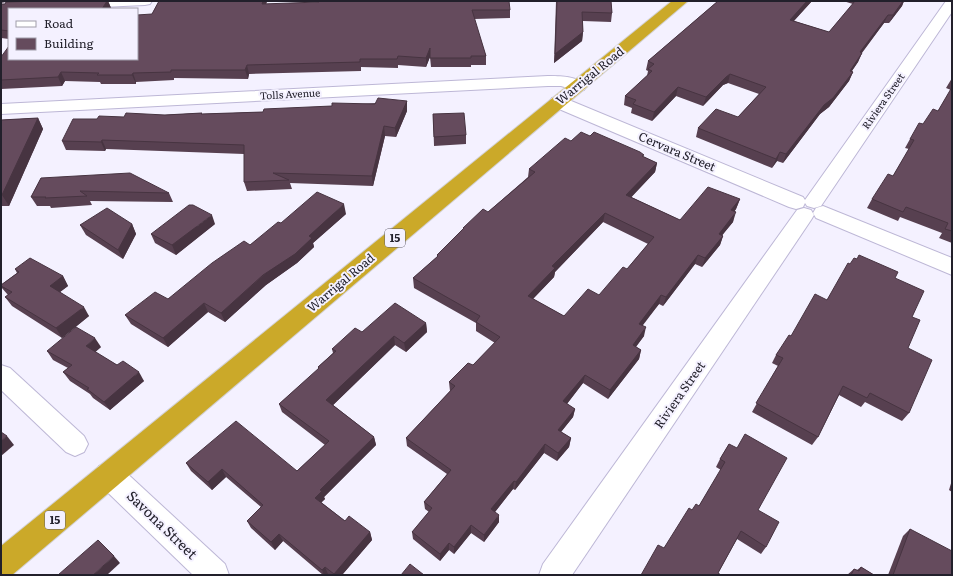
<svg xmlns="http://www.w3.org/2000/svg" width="953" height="576" viewBox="0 0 953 576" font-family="Literata,serif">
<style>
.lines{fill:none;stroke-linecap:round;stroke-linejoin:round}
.minor-casing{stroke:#bdb7d6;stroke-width:2}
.highway-casing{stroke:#d3d2d5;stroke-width:2}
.minor{fill:#fff;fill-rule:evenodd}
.highway{fill:#cba929;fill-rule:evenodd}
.wall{fill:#574050;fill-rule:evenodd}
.shaded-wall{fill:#473441}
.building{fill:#654b5d;stroke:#473441;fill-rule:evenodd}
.labels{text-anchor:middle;stroke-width:4;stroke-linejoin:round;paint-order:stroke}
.far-street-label{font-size:10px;fill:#22202b;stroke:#f4f1ff}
.shield{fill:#f4f1ff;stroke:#615f6b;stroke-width:1}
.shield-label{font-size:11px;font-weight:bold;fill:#22202b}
.street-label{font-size:12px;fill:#22202b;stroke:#f4f1ff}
.near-street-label{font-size:14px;fill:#22202b;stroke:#f4f1ff}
</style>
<rect width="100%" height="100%" fill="#f4f1ff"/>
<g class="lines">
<g class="minor-casing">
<g id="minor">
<path d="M75,1H152L150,4L145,5L80,8L75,7L73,4Z"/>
<path d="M946,1H952V12L821,206L814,208L807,206L805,203L803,207L796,209L789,207L552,106L550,102L552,98L558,97L564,98L803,197L805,200Z"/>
<path d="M548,76C559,76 579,76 586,86L584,90L578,91L561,86H548L1,114V104Z"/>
<path d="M823,206L952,258V275L816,218L813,213L816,208Z"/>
<path d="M804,208L811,210L814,215L811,220L572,575H539L543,564L797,210Z"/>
<path d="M1,365L10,368L84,436L88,444L84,452L75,456L66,452L1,390Z"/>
<path d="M109,463L119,466L225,564L229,575H193L99,484L95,475L99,466Z"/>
</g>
</g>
<g class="highway-casing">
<path id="highway" d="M672,1H688L12,575H1V546Z"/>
</g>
<use href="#minor" class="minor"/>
<use href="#highway" class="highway"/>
</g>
<g class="wall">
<path d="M1,1H24L14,2L41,1H108L111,8L9,9V39L1,38V4H5L6,2L1,3Z"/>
<path d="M159,1H267L266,4L510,10V18L474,19L486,56V65H471V67H431L430,57L426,67L398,65V68L361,67V71L249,74L248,79L174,78V80L136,82V84H101L100,82L65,81L62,86L1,89V57L152,14Z"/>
<path d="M556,1H611L612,13L611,22L583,21V32L582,41L554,63Z"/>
<path d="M718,1H812L794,21L829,32L853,4L843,1H904L902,6L889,23H884L862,53L858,62L852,71L853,72L849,81L829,107L820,114L783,163L777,161L772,168L696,137L698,128L738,117L759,94L728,83L723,85L703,106L676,96L652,121L631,113L632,108L624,105L625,96L647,76L648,71L646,70L648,61Z"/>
<path d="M952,78V243L939,238L942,233L900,217L898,221L867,208L872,199L893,176L909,149L905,148L910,139L923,124L938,111L951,90L946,88Z"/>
<path d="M407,101V111L396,137L385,136L373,186L290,183L292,189L247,191L244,182V154L106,149L105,151L66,150L62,141L97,119L124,117L202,113V114L263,112L332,106Z"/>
<path d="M433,114L466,135V144L434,146Z"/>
<path d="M38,118L43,129L9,206H1V120Z"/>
<path d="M571,141L644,157L657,163L655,172L631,197L680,220L740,199L736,209L734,212L733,222L722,235L723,236L720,245L702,267L695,264L663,306L659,304L642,325L644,336L636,347L641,350L639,359L608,399L583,383L567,404L575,409L573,417L561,432L571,438L569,447L557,461L544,453L515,490L513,489L495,512L499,522L484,542L471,533L454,554L449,550L440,561L413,539L412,532L429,512L425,509L424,502L447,474L407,446L406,438L450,391L449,382L473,365L495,343L476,331V323L414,288L413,278L437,257V255L463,230V228L488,212L528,177L529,169ZM603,222L648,244L627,269L599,295L564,316L533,299L554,277L555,272Z"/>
<path d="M41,178L169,193L173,202L90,201L92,205L51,208L50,206H37L31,197Z"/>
<path d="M346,214L313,243L314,247L297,263L266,285L225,322L208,312L168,347L131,324L125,315L168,299L250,245L281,223Z"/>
<path d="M132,224L136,234L123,259L86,235L80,225Z"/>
<path d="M215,224L176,255L155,243L151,234Z"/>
<path d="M850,264L895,278L912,317L908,348L909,413L902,421L865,402L861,407L839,395L818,437L812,445L752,412L778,366L772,363L776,355L791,336L827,300Z"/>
<path d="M15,269L63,276L68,286L60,292L89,316L62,338L12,306L5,297L8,295L1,287V285L17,273Z"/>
<path d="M426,323L427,332L406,352L395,345L333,405L374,437L376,445L324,497L325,499L321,502L345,521L370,532L372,540L342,575H329L328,574L327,575H323L283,541L275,550L251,528L247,521L261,507L226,477L212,490L191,471L186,463L297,471L325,445L282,412L279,404L319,369L318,367L333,353L332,349L362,332Z"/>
<path d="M101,347L95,352L144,381L110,410L93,398L90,394L70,381L63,372L68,368L53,360L47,351Z"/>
<path d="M729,444L758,510L766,547L761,554L737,539L718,573L664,548L692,510L699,506L721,470L716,467L720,459Z"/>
<path d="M952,480V492L949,490Z"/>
<path d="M910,529L952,575H888L903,536Z"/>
<path d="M861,567L874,575H847L854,569L857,570Z"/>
</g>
<g class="shaded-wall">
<path d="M107,1H108L111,8L110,9H102Z"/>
<path d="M263,1H267L264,12L262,4Z"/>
<path d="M807,1H812L787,28L790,20Z"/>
<path d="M903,1H904L902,6L889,23L893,15Z"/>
<path d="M888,15L884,23L856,60L860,52Z"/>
<path d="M583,32L582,41L554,63L555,54Z"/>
<path d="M430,48V57L426,67V58Z"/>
<path d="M862,53L858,62L846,79L850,71Z"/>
<path d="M247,65L249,74L248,79L245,70Z"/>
<path d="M61,72L65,81L62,86L58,77Z"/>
<path d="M853,72L849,81L829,107L820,114L783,163L786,154L824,105Z"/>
<path d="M133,73L136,82V84L132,75Z"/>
<path d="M730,74L728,83L723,85L703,106L706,97L726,77Z"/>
<path d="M678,87L676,96L652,121L654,112Z"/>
<path d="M407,101V111L396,137L395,128Z"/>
<path d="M38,118L43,129L9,206L2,195Z"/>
<path d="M384,126L385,136L373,186L372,176Z"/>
<path d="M102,140L106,149L105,151L101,142Z"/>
<path d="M780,152L777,161L772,168L776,159Z"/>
<path d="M657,163L655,172L625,204L626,195Z"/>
<path d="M740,199L736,209L728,220L731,210Z"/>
<path d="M344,204L346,214L313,243L314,247L297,263L266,285L225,322L221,313Z"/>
<path d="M736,212L733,222L716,243L719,234Z"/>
<path d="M605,213L603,222L555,272L554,277L527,305L528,296L552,266Z"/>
<path d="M212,215L215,224L176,255L172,245Z"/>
<path d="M132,224L136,234L123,259L118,250Z"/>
<path d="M723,236L720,245L702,267L705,258Z"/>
<path d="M698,255L695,264L663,306L666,297Z"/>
<path d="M63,276L68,286L56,295L50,286Z"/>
<path d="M661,295L659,304L637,333L639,324Z"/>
<path d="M204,303L208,312L168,347L163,338Z"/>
<path d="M84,307L89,316L62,338L56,328Z"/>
<path d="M426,323L427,332L406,352L404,343Z"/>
<path d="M646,327L644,336L630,354L633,345Z"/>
<path d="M394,336L395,345L329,409L326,400Z"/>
<path d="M95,338L101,347L92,355L86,346Z"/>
<path d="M641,350L639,359L608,399L610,390Z"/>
<path d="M139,372L144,381L110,410L104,402Z"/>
<path d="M585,375L583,383L562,410L563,401Z"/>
<path d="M575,409L573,417L556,438L558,430Z"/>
<path d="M7,436L14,445L1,456V441Z"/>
<path d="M374,437L376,445L324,497L325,499L318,506L315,498L320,490Z"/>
<path d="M571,438L569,447L557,461L558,453Z"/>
<path d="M545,444L544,453L515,490L516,482Z"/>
<path d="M222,469L226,477L212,490L208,482Z"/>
<path d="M514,481L513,489L491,517V509Z"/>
<path d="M499,515V522L484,542V535Z"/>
<path d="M471,525V533L454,554V547Z"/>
<path d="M370,532L372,540L342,575H334V574Z"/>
<path d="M279,534L283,541L275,550L271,542Z"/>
<path d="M449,543V550L440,561V554Z"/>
<path d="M114,556L120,563L107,575H93Z"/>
<path d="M325,567L328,574L327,575H324L322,570Z"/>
</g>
<g class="building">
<path d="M41,1H107L102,9H9V31L1,30V4H5L6,2Z"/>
<path d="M159,1H263L262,4L319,2L320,1H509L510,10H472L486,56H471V58H430V48L426,58L398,56L397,59H360V62L247,65L245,70H171V72L133,73L132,75H97L99,73L61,72L58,77L1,80V57L9,46V59H137V15L152,14Z"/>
<path d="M557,1H611L612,13L582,12L583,32L555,54Z"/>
<path d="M718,1H807L790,20L829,32L855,1H903L893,15H888L860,52L862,53L850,71L853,72L833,98L824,105L786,154L780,152L776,159L698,128L716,109L738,117L766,87L730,74L726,77L706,97L678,87L654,112L633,104L636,100L625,96L652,71L648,69L654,64L648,61Z"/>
<path d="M952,87V231L945,229L948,223L906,207L903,212L872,199L888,174L893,176L914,140L910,139L919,123L923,124L933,109L938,111Z"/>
<path d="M378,98L407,101L395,128L384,126L372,176L273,173L289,180L244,182V145L102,140L101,142L62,141L73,119H97L99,116L124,117L126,113L165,115L202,113L201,114L263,112L264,109L332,106V103L375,104Z"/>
<path d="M464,113L466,135L434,137L433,114Z"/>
<path d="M38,118L2,195H1V120Z"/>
<path d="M581,132L590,136L594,132L640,152L644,155L642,156L657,163L626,195L680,220L708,187L740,199L731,210L736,212L719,234L723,236L705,258L698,255L666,297L661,295L639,324L646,327L633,345L641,350L610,390L585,375L563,401L575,409L558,430L571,438L558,453L545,444L516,482L514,481L491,509L499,515L484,535L471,525L454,547L449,543L440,554L412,532L432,508L424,502L451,470L406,438L455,386L449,382L468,363L473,365L500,337L476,322L480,316L413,278L438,256L437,255L464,228H463L483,209L488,212L535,172L529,169L565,138L571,141ZM605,213L654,237L627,269L623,267L599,295L588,289L564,316L528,296L555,268L552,266Z"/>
<path d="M130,173L169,193L80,191L87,196L45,198L46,197H31L41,178Z"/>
<path d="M317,192L344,204L309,236L312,238L295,254L263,275L221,313L204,303L163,338L125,315L155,292L168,299L212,263L244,241L250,245L278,222L281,223Z"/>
<path d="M189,205H193L212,215L172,245L151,234Z"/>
<path d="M107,208L132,224L118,250L80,225Z"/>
<path d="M859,255L898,272L895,278L924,291L912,317L920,320L908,348L932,360L909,413L870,393L867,398L843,386L818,437L756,403L783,358L776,355L789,335L791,336L815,294L827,300L848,263L850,264L854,258L857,259Z"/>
<path d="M30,258L63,276L50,286L84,307L56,328L5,297L12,292L1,286V285L19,272L15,269Z"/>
<path d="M395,303L426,323L404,343L394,336L326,400L374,437L320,490L322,491L315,498L345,521L349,516L370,532L334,574L325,567L322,570L279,534L271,542L247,521L263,505L222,469L208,482L186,463L236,421L297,471L329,441L279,404L319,368L318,367L336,351L332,349L355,328L362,332Z"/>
<path d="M76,327L95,338L86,346L117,365L123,361L139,372L104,402L87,389L89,388L63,372L72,365L47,351Z"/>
<path d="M1,432L7,436L1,441Z"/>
<path d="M745,434L787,458L758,510L779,522L766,547L741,531L718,573L721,575H641L658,545L664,548L689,508L692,510L696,504L699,506L725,462L720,459L729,444L737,448Z"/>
<path d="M910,529L952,551V575H893Z"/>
<path d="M98,540L114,556L93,575H58Z"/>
<path d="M410,564L424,575H401Z"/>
<path d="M861,567L874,575H851L854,569L859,571Z"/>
</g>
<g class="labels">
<g class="far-street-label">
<text transform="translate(290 94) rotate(-3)" y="4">Tolls Avenue</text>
<text transform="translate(883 101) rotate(-55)" y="4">Riviera Street</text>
</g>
<g class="shield">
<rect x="385" y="229" width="20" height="18" rx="3"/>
<rect x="45" y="511" width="20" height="18" rx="3"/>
</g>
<g class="shield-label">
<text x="395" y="242">15</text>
<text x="55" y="524">15</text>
</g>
<g class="street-label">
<text transform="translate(590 76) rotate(-39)" y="4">Warrigal Road</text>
<text transform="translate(677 152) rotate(23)" y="4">Cervara Street</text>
<text transform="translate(341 283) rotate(-40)" y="4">Warrigal Road</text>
<text transform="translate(680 395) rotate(-55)" y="4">Riviera Street</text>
</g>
<g class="near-street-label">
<text transform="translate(162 525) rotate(44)" y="5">Savona Street</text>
</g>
</g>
<rect width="953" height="576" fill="none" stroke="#22202b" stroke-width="4"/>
<rect x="8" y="8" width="130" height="52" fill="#f4f1ff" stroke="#a09daa"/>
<rect x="16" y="21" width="20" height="6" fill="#ffffff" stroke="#a09daa"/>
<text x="44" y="28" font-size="12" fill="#22202b">Road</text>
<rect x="16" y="38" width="20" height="12" fill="#654b5d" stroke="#a09daa"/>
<text x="44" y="48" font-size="12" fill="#22202b">Building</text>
</svg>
